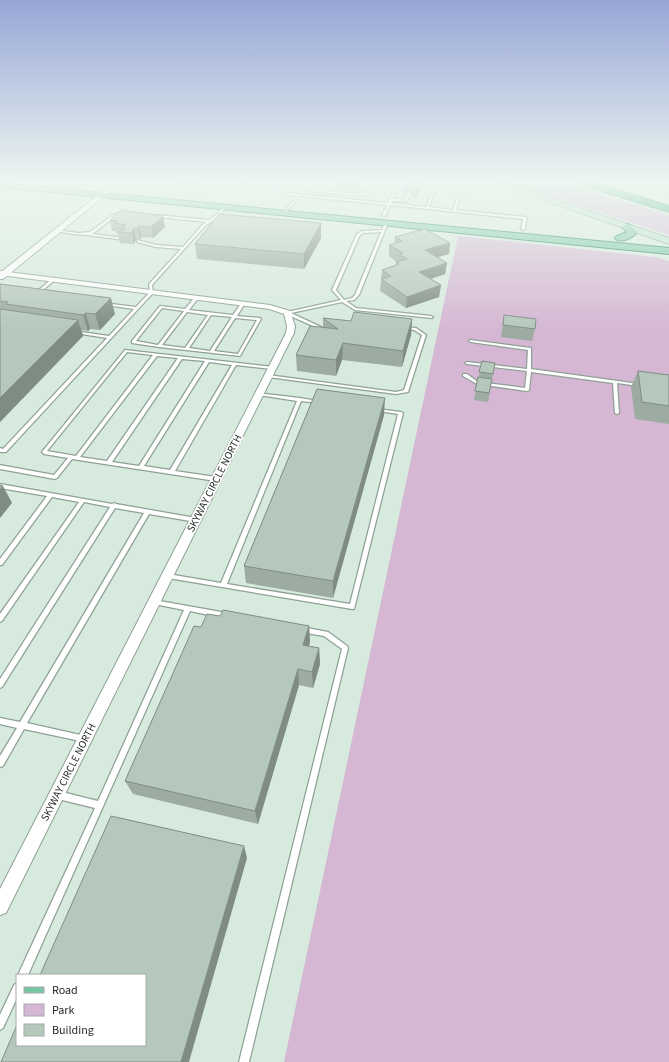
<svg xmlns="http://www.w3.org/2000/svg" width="669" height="1062" viewBox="0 0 669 1062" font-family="'Source Sans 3',sans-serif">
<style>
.green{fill:#d5b7d3}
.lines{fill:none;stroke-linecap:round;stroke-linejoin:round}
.service-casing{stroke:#8fa196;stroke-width:2.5}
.minor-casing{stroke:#8fa196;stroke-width:2}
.tertiary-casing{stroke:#8fa196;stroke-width:2}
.secondary-casing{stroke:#8fa196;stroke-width:2}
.primary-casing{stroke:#1e7850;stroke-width:2}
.motorway-casing{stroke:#1e7850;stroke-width:2}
.path{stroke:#85938a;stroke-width:1.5;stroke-dasharray:1.5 1.5;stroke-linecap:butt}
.service{fill:#fff;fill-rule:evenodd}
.minor{fill:#fff;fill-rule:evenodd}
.tertiary{fill:#fff;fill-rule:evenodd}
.secondary{fill:#bbe3d1;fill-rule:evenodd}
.primary{fill:#77c7a4;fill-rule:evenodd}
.motorway{fill:#1ca267;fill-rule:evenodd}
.wall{fill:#9caca2}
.shaded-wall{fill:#7f8c84}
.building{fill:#b5c8bc;stroke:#7f8c84}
.labels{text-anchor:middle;stroke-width:3.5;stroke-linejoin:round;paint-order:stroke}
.street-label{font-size:11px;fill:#232a25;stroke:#fff}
</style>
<rect width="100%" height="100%" fill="#d7eade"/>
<g class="green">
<path d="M509,183H565L669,215V235Z"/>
<path d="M458,236L655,257L669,261V1062H284Z"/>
</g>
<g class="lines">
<g class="service-casing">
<g id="service">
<path d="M167,183L206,185L207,186L196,197L195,196V195L204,187L168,184Z"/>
<path d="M232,183L284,188L297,186L309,189L359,194L368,192L373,183H375L370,194L359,196L309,191L297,188L286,190L288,193L388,203L397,183H399L393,199H405L414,183H416L407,201H392L391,203L426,207L436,183H438L429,207L453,210L458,194L474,186L465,184V183L476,185L488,183V184L477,187L460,195L456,210L525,217L527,218L525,229L523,230L521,229L523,219L390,205L386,215L384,216L382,215L387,205L300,196L285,213L284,212L297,196L286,195L283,190L233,184Z"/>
<path d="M225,205L227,206L217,218L205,226L152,285L153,293L6,452H0V448L3,449L107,338L75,333L73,332L74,331L109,336L134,309L105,305H104V303L136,307L150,292L149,284L181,249L156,247L137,242V240L156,245L183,247L203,224L207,222L157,217H156V215L209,220L215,216Z"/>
<path d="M123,212H124V214C111,217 103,227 92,234L124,238H125V240L87,235L74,234L54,231L56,230L79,233L90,232L113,215Z"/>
<path d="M385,222L388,223L359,295L354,300L346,301L356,308L431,316L433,317L432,318L355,310L342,302L291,313L323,328V330H322L286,314L285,313L287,312L341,300L332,290L357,234L362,231L382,230ZM381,232L355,295L352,298L344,300L336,290L360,235L363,233Z"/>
<path d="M53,278L56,279L43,290L42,296H40V289Z"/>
<path d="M196,296L199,297L189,310L233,315L242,302H243L245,303L237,316L260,318L261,319L240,356L159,347L132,343V341L160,306L185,309ZM162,308L184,311L158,345L136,341ZM187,312L208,315L185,348L162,345ZM211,315L232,317L210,351L189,348ZM235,318L257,320L238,354L214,351Z"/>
<path d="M404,327L416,328L426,335L408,392L396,394L268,377L266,376L268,375L396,392L404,390L422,335L414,330L404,329Z"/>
<path d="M470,340L531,348V369L639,384L641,385L639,386L617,383L619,413L617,414L615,413L613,383L531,372L529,390L527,391L477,384L463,376V374H467L478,382L525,388L527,371L467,364L465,363L467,362L527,369L528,350L471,342L469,341Z"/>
<path d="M125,350L273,367V369H272L236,365L175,471L216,477L218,478L219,479L218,480L216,481L72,459L57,478L55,479L0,469V465L54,475L68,458L44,454L42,452ZM127,352L153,355L76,456L47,451ZM157,356L178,358L107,461L80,457ZM182,359L205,361L139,466L112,462ZM209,362L232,365L170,470L144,466Z"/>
<path d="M257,393L300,398L318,401L320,402L318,403L301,401L227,584L350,604L398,414L378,411L376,410L378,409L401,412L403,413L354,609H352L168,578H166L165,576L166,574H168L221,583L297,401L259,395H257Z"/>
<path d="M0,484L112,504L114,503L116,504L196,518L199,520L196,522L149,514L27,723L85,736L88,737L89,739L88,741L85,742L24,729L3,766L0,767V756L17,728L0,724V718L20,722L144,513L115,508L2,687L0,688V679L110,507L84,502L2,621L0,622V614L79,502L52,497L2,565H0V559L47,496L0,488Z"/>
<path d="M152,600H154L227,613L229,614L230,616L229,618L227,619L190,611L28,975H18L95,808L58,799L55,798L54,795L55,792L58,791L98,801L184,610L154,604H152L151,602Z"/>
<path d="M302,627L328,632L347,646L348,648L249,1062H239L342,649L324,636L300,632L299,630L300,628Z"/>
<path d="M17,983V998L3,1028L0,1030V1015L14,985Z"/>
</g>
</g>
<g class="minor-casing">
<path id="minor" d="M0,271L270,305L290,311L295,326L294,333L6,913L0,915V889L286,333L287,326L284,314L269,309L0,275Z"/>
</g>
<g class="tertiary-casing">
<path id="tertiary" d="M113,183H120L3,279H0V273Z"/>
</g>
<g class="secondary-casing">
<path id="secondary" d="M495,183H505L669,238V244Z"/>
</g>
<g class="primary-casing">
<g id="primary">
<path d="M0,183L669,248V254L0,187Z"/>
<path d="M627,224L630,225L637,231C634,238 624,242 617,240L615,238L617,236L627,232L622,227Z"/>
</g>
</g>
<g class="motorway-casing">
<path id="motorway" d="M581,183H595L669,206V212L582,185Z"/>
</g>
<path class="path" d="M97,184L99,183"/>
<use href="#service" class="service"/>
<use href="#minor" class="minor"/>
<use href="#tertiary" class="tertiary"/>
<use href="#secondary" class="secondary"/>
<use href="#primary" class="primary"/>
<use href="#motorway" class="motorway"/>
</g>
<g class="wall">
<path d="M337,183H361L356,190L337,189Z"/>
<path d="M412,183L404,197H403L404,186Z"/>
<path d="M414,183H423L417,198L410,197L411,187Z"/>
<path d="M110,220L165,227L153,238L142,237L140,239H136L134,244L120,243L118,234H117L116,231H112Z"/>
<path d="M321,223V238L304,269L197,259L195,244Z"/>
<path d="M395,237L450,243L449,254L437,257L447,263L445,274L431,279L441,285L439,297L406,308L380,291L382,270L396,265V262H397L389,256V245L395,243Z"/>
<path d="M0,284L115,314L100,330L90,329L88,331L82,330L83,336L0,422Z"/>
<path d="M504,315L535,329L532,341L501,337Z"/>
<path d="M323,318L351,321L412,319L411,335L402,367L342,360L336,376L297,371L296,355L323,328Z"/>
<path d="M482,361L495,363L488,402L474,400Z"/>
<path d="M638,371L669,375V424L635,419L631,387Z"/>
<path d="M384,415L333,598L246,583L244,566Z"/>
<path d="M220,616L309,626L310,642L309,646L319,648L320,664L313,688L299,685L258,824L133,794L125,781L201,627Z"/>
</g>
<g class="shaded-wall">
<path d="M356,183H361L356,190Z"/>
<path d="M408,183H412L404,197L405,187Z"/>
<path d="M420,183H423L417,198V188Z"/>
<path d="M163,216L165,227L153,238L151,227Z"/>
<path d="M321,223V238L304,269V254Z"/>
<path d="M139,226L142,237L140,239L137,228Z"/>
<path d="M134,228L136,239L134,244L132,233Z"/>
<path d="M450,243L449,254L424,261L425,250Z"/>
<path d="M447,263L445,274L418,283L419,272Z"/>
<path d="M441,285L439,297L406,308L407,297Z"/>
<path d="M111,298L115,314L100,330L95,314Z"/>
<path d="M86,313L90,329L88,331L83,315Z"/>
<path d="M412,319L411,335L402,367L403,351Z"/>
<path d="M78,320L83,336L0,422V398Z"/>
<path d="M343,343L342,360L336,376V360Z"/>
<path d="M385,398L384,415L333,598V581Z"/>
<path d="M3,486L12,503L0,518V490Z"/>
<path d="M309,626L310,642L304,661L303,645Z"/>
<path d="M319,648L320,664L313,688L312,672Z"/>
<path d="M298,669L299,685L258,824L255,811Z"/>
<path d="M244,846L247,858L189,1062H181Z"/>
</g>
<g class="building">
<path d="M405,183H408L405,187L404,186Z"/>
<path d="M414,183H420L417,188L411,187Z"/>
<path d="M121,210L163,216L151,227L139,226L137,228H134L132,233L118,232L124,230V226L126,225L114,223L117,221L110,220Z"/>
<path d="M219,214L321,223L304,254L195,244Z"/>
<path d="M425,229L450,243L425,250L447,263L419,272L441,285L407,297L381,279L391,276L382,270L399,264L396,262L407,259L400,254L403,253L389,245L402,241L395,237Z"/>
<path d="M0,284L111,298L95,314L86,313L83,315L6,304L8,302L0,301Z"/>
<path d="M0,309L78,320L0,398Z"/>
<path d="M354,312L412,319L403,351L343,343L336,360L296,355L310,326L338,329L323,318L351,321Z"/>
<path d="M504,315L536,319L535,329L503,325Z"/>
<path d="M482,361L495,363L493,374L479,372Z"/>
<path d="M638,371L669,375V406L642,402Z"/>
<path d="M478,377L492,379L489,393L475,391Z"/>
<path d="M317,389L385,398L333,581L244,566Z"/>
<path d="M0,485L3,486L0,490Z"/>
<path d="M223,610L309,626L303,645L319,648L312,672L298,669L255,811L125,781L194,626L201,627L207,614L220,616Z"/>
<path d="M111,816L244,846L181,1062H1L17,1025V1045H145V975H40Z"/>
</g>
<linearGradient id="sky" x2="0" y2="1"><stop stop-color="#97a6d7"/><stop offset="0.55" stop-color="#edf6f0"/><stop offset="1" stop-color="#edf6f0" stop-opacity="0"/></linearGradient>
<rect width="669" height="331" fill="url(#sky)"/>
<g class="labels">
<g class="street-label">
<text transform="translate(214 483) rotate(-63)" y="4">SKYWAY CIRCLE NORTH</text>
<text transform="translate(68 772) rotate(-63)" y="4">SKYWAY CIRCLE NORTH</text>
</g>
</g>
<rect x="16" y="974" width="130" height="72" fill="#ffffff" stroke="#a7aaa8"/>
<rect x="24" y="987" width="20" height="6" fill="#77c7a4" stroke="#a7aaa8"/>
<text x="52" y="994" font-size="12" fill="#232a25">Road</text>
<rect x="24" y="1004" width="20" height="12" fill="#d5b7d3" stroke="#a7aaa8"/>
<text x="52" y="1014" font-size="12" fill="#232a25">Park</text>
<rect x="24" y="1024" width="20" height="12" fill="#b5c8bc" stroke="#a7aaa8"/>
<text x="52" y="1034" font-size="12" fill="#232a25">Building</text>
</svg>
